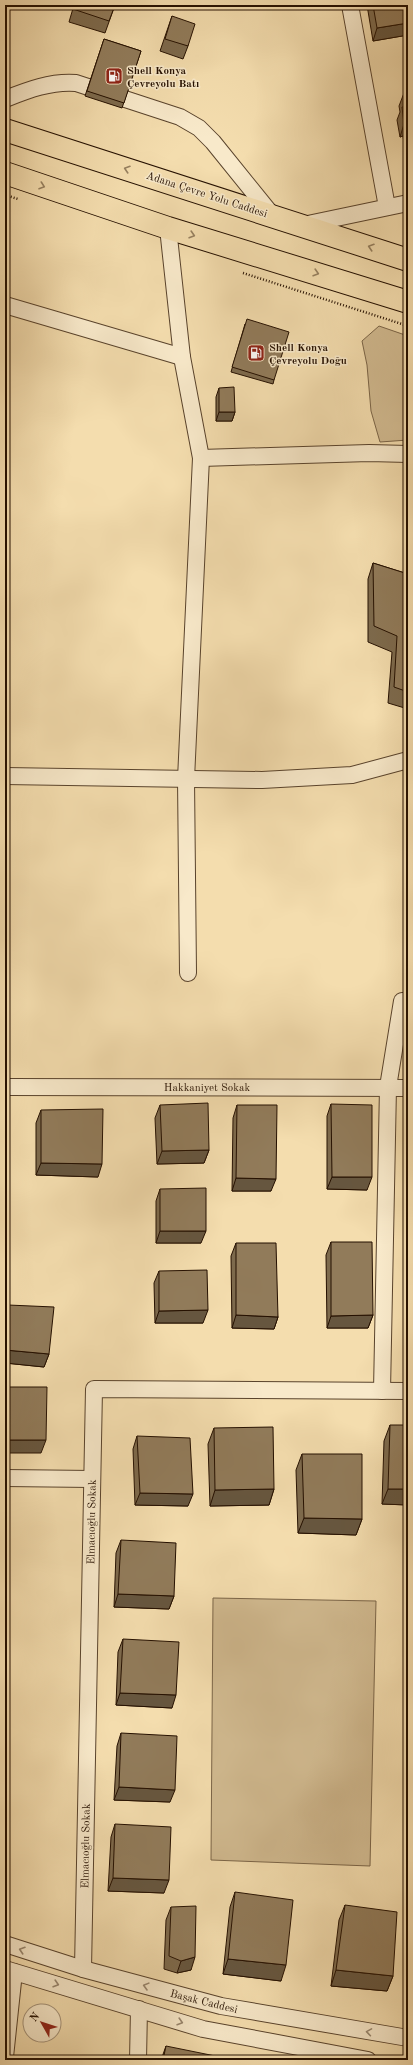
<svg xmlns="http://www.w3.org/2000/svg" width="413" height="2065" viewBox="0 0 413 2065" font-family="'Old Standard TT',serif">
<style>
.green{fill:#d1ba90;stroke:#7b6548}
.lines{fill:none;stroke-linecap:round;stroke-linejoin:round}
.minor-casing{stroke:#59432c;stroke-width:18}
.highway-casing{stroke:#251000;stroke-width:24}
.path{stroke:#251000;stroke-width:2.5;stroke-dasharray:1 2;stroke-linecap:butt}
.minor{stroke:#f8e9ca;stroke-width:16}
.highway{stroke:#f4ddae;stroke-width:22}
.wall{fill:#7d6a4d;stroke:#251000}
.shaded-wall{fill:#66563f;stroke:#251000}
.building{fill:#917b5a;stroke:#251000}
.oneway{stroke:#978160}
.oneway2{stroke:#99876f}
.labels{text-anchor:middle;stroke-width:3;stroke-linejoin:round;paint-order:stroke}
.poi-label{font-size:11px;font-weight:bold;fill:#251000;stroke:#f8e9ca;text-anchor:start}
.street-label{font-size:11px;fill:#251000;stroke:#f8e9ca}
</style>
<rect width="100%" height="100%" fill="#f4ddae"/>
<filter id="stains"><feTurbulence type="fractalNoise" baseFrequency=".005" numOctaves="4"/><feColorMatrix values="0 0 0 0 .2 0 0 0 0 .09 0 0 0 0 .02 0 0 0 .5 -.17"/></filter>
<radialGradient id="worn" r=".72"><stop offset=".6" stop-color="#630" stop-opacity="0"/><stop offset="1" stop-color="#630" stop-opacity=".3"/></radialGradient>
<g class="green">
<path d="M379,326L408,336V440L380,442L371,411L367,365L362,341Z"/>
<path d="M213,1598L376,1601L370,1866L211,1860Z"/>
</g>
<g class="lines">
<g class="minor-casing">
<g id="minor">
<path d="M350,5L387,207"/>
<path d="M5,99C28,90 51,81 76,83L180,117L199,128L213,142L272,215"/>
<path d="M303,225L408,203"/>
<path d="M168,228L182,357L201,458L186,779L188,973"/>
<path d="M5,305L182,357"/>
<path d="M201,458L369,453L408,454"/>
<path d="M5,776L262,780L352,775L408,760"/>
<path d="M5,1087L408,1088"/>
<path d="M382,1391L388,1087L402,1001"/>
<path d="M5,1478L92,1479"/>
<path d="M5,1944L83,1969L221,2006L408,2038"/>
<path d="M5,1969L203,2029L368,2060"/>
<path d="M83,1969L94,1389L408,1391"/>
<path d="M5,2057L14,1972"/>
<path d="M138,2060L139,2009"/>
</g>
</g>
<g class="highway-casing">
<g id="highway">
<path d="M5,130L408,260"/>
<path d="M5,173L168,228L408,302"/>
</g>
</g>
<g class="path">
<path d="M5,195L18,199"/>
<path d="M243,273L408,326"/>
</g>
<use href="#minor" class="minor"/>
<use href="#highway" class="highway"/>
</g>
<g class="wall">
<path d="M74,5H115L105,33L69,22Z"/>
<path d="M367,5H408V35L373,41Z"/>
<path d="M172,16L188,46L183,59L160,51Z"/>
<path d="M104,39L141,51L122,108L85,96Z"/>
<path d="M404,93H408V149L405,150L403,136L400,137L397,120L400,112L399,106Z"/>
<path d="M245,324L274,380L273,384L231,372Z"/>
<path d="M219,388L235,412L232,421H216V397Z"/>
<path d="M373,563L408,574V709L388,703L392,652L368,642V579Z"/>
<path d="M331,1104L367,1190L327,1189V1116Z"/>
<path d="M160,1105L209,1150L204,1163L157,1164L155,1118Z"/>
<path d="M237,1105L271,1191H232L233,1118Z"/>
<path d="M41,1110L98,1177L36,1175V1123Z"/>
<path d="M160,1189L201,1243H156V1201Z"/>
<path d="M331,1242L373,1315L368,1328H327L326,1255Z"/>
<path d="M236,1243L278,1317L274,1329L232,1328L231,1256Z"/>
<path d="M159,1271L203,1323H155L154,1283Z"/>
<path d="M8,1305L49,1354L44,1367L5,1363V1313Z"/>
<path d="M390,1425L408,1505L382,1504L384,1441Z"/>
<path d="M214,1428L274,1489L269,1505L210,1506L208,1444Z"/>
<path d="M137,1436L188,1506L135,1505L133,1449Z"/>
<path d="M302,1454L362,1519L356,1535L298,1533L296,1470Z"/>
<path d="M121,1540L174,1596L169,1609L114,1607L116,1553Z"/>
<path d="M123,1639L172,1708L116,1705L118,1652Z"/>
<path d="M121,1733L170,1802L114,1800L117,1746Z"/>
<path d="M115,1824L164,1893L108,1891L111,1837Z"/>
<path d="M235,1892L281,1981L223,1974L230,1907Z"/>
<path d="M345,1905L393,1976L387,1991L331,1986L339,1920Z"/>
<path d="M171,1907L191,1970L177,1973L164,1969L166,1920Z"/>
<path d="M166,2046L163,2060H161Z"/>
</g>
<g class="shaded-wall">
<path d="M408,23V35L373,41L377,28Z"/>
<path d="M404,124H408L403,136L400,137Z"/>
<path d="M408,143V149L405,150Z"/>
<path d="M219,412H235L232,421H216Z"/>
<path d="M209,1150L204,1163L157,1164L162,1151Z"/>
<path d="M41,1163L102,1164L98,1177L36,1175Z"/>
<path d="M332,1177H372L367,1190L327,1189Z"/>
<path d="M236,1178L276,1179L271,1191H232Z"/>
<path d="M160,1231H206L201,1243H156Z"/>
<path d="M208,1310L203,1323H155L159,1311Z"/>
<path d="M236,1315L278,1317L274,1329L232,1328Z"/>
<path d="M373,1315L368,1328H327L331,1316Z"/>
<path d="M5,1350L49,1354L44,1367L5,1363Z"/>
<path d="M5,1440H46L41,1453H5Z"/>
<path d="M274,1489L269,1505L210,1506L215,1490Z"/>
<path d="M388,1489H408V1505L382,1504Z"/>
<path d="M140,1493L193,1494L188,1506L135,1505Z"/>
<path d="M304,1518L362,1519L356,1535L298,1533Z"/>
<path d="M118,1594L174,1596L169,1609L114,1607Z"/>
<path d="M120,1693L176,1695L172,1708L116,1705Z"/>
<path d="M119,1787L175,1790L170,1802L114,1800Z"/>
<path d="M113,1878L169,1880L164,1893L108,1891Z"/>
<path d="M195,1957L191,1970L177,1973L181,1961Z"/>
<path d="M228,1959L286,1965L281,1981L223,1974Z"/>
<path d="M336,1970L393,1976L387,1991L331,1986Z"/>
</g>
<g class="building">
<path d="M75,5H115L109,21L73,9Z"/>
<path d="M373,5H408V23L377,28Z"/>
<path d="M172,16L195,24L188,46L165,39Z"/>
<path d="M104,39L141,51L124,103L87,91Z"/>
<path d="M404,93H408V124H404L402,107H406Z"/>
<path d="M247,319L289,332L274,380L232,367Z"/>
<path d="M234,387L235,412H219V388Z"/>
<path d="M373,563L408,574V692L394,687L397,636L374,626Z"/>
<path d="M208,1103L209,1150L162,1151L160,1105Z"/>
<path d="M331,1104L372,1105V1177H332Z"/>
<path d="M237,1105H277L276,1179L236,1178Z"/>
<path d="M103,1109L102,1164L41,1163V1110Z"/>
<path d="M206,1188V1231H160V1189Z"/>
<path d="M331,1242H372L373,1315L331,1316Z"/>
<path d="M236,1243H276L278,1317L236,1315Z"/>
<path d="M207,1270L208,1310L159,1311V1271Z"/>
<path d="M8,1305L54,1307L49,1354L5,1350V1341Z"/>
<path d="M5,1387H47L46,1440H5Z"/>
<path d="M390,1425H408V1489H388Z"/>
<path d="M273,1427L274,1489L215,1490L214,1428Z"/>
<path d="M137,1436L190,1438L193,1494L140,1493Z"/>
<path d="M302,1454H362V1519L304,1518Z"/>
<path d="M121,1540L176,1543L174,1596L118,1594Z"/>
<path d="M123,1639L179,1642L176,1695L120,1693Z"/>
<path d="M121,1733L177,1736L175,1790L119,1787Z"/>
<path d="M115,1824L171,1827L169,1880L113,1878Z"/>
<path d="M235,1892L293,1900L286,1965L228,1959Z"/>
<path d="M345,1905L397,1912L393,1976L336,1970Z"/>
<path d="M196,1906L195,1957L181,1961L169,1956L171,1907Z"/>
<path d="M166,2046L235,2060H163Z"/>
</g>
<defs><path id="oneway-chevron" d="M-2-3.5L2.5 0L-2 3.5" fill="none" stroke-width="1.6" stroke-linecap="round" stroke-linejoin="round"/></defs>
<g class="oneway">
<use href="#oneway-chevron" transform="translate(127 169) rotate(-162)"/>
<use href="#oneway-chevron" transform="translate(42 186) rotate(19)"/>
<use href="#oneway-chevron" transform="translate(192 235) rotate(17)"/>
<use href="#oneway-chevron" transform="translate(371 247) rotate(-162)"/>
<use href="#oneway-chevron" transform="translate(316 273) rotate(17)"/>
</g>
<g class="oneway2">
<use href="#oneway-chevron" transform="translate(22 1950) rotate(-162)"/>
<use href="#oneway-chevron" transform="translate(56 1984) rotate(17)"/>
<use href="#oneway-chevron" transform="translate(146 1986) rotate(-165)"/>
<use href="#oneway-chevron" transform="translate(180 2022) rotate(17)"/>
<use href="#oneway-chevron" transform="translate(369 2032) rotate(-171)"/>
</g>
<defs>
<g id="fuel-square" transform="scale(0.9)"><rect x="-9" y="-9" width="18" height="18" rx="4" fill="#8f2418" stroke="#f8e9ca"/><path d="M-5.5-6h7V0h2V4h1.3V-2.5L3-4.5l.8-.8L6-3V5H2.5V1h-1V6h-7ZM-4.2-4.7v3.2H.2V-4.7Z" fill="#fff"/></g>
</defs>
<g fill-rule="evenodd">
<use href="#fuel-square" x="114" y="76"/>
<use href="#fuel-square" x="256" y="353"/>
</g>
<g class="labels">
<g class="poi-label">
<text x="127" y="74">Shell Konya<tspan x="127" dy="13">Çevreyolu Batı</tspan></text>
<text x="269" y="351">Shell Konya<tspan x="269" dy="13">Çevreyolu Doğu</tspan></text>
</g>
<g class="street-label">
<text transform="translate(207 194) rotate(18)" y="4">Adana Çevre Yolu Caddesi</text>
<text x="207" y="1091">Hakkaniyet Sokak</text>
<text transform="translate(91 1522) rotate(-89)" y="4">Elmacıoğlu Sokak</text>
<text transform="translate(85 1846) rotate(-89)" y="4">Elmacıoğlu Sokak</text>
<text transform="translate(204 2001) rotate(14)" y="4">Başak Caddesi</text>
</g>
</g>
<rect width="413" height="2065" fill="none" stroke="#f4ddae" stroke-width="20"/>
<rect x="6" y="6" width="401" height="2053" fill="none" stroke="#251000" stroke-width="2"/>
<rect x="10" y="10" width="393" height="2045" fill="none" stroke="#251000"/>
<g transform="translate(42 2023) rotate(309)"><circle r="19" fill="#f8e9ca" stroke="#a49279"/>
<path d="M0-3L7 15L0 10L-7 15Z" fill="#8f2418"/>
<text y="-6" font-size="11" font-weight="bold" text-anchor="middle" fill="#251000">N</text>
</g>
<rect width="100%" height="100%" filter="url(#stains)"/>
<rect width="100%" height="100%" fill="url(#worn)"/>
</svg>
